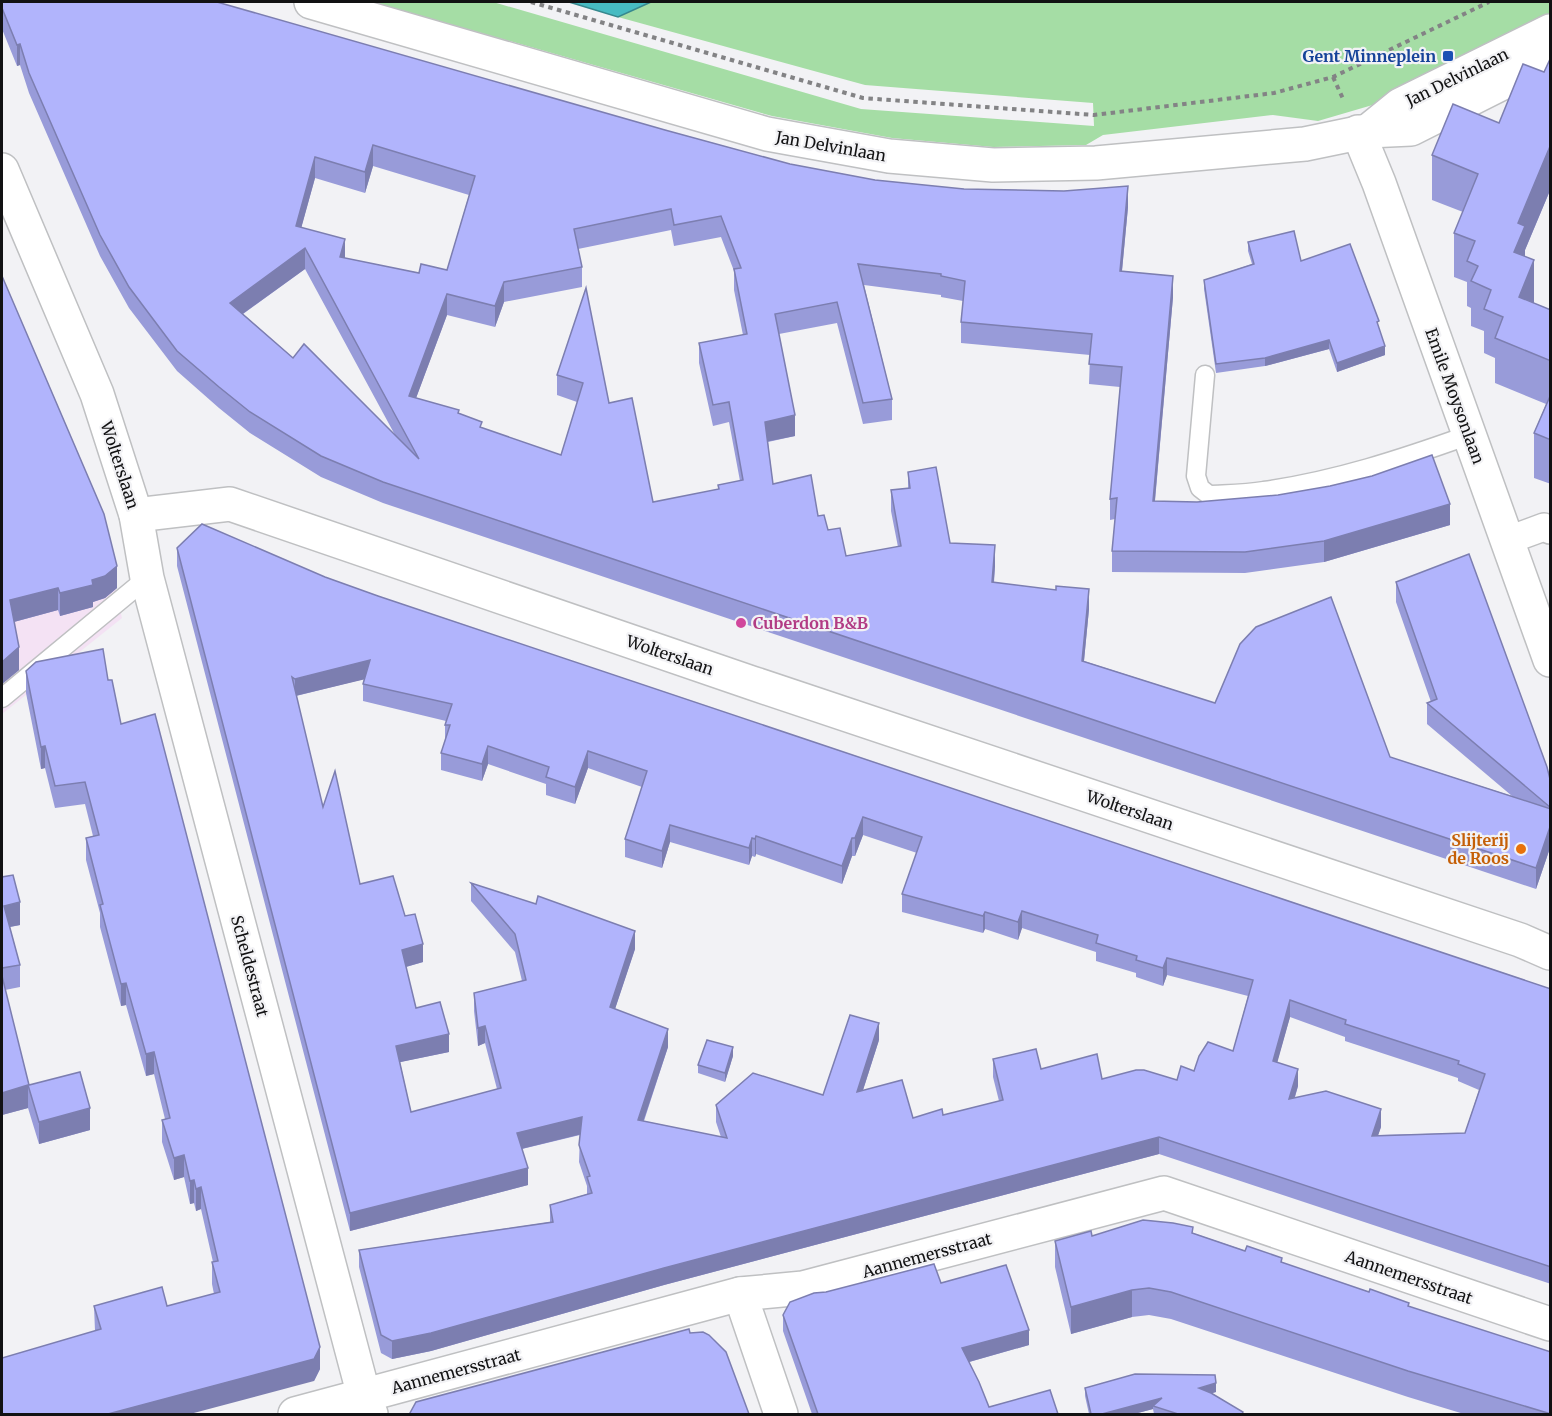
<svg xmlns="http://www.w3.org/2000/svg" width="1552" height="1416" viewBox="0 0 1552 1416" font-family="Merriweather,serif">
<style>
.industrial{fill:#f4e2f4}
.green{fill:#a5dda5}
.water{fill:#47bbc2;stroke:#37888e;stroke-width:1.5}
.lines{fill:none;stroke-linecap:round;stroke-linejoin:round}
.service-casing{stroke:#bfc0c2;stroke-width:21}
.pedestrian-casing{stroke:#bfc0c2;stroke-width:30}
.minor-casing{stroke:#bfc0c2;stroke-width:36}
.tertiary-casing{stroke:#bfc0c2;stroke-width:36}
.path{stroke:#838385;stroke-width:4;stroke-dasharray:4.5 4.5;stroke-linecap:butt}
.service{stroke:#fff;stroke-width:18}
.pedestrian{stroke:#fff;stroke-width:27}
.minor{stroke:#fff;stroke-width:33}
.tertiary{stroke:#fff;stroke-width:33}
.wall{fill:#989bd9;fill-rule:evenodd}
.shaded-wall{fill:#7c7eb0}
.building{fill:#b1b4fc;stroke:#7c7eb0;stroke-width:1.5;fill-rule:evenodd}
.transit-dot{fill:#1a4fb4;stroke:#f2f2f5;stroke-width:2}
.hotel-dot{fill:#d1479c;stroke:#f2f2f5;stroke-width:2}
.food-dot{fill:#e8710a;stroke:#f2f2f5;stroke-width:2}
.labels{text-anchor:middle;stroke-width:4.5;stroke-linejoin:round;paint-order:stroke}
.transit-label{font-size:16px;font-weight:bold;fill:#164399;stroke:#f2f2f5;text-anchor:end}
.street-label{font-size:16px;fill:#121213;stroke:#f2f2f5}
.hotel-label{font-size:16px;font-weight:bold;fill:#b23c85;stroke:#f2f2f5;text-anchor:start}
.food-label{font-size:16px;font-weight:bold;fill:#c56008;stroke:#f2f2f5;text-anchor:end}
</style>
<rect width="100%" height="100%" fill="#f2f2f5"/>
<path class="industrial" d="M2,520L104,536L122,618L2,714Z"/>
<path class="green" d="M373,2H493L861,109L1094,126L1093,103L865,85L618,17L651,2H1550V22L1393,99L1318,121L1273,115L1103,135L1086,145L993,147L892,138L772,116Z"/>
<path class="water" d="M569,2H651L618,17Z"/>
<g class="lines">
<g class="service-casing">
<g id="service">
<path d="M1205,375L1196,476L1200,488L1209,495C1228,494 1246,494 1264,491C1335,481 1402,459 1469,435"/>
<path d="M2,698L147,578"/>
</g>
</g>
<g class="pedestrian-casing">
<path id="pedestrian" d="M1506,541L1544,527L1550,530"/>
</g>
<g class="minor-casing">
<g id="minor">
<path d="M1358,132L1379,183L1550,660"/>
<path d="M2,170L97,394L136,515L147,578L364,1396L371,1414"/>
<path d="M136,515L230,504L752,683L1520,940L1550,953"/>
<path d="M740,1294L781,1414"/>
<path d="M295,1414L740,1294L803,1288L1164,1193L1550,1324"/>
</g>
</g>
<g class="tertiary-casing">
<g id="tertiary">
<path d="M311,2L767,134L889,156L993,165L1096,163L1305,144L1368,131L1411,129L1550,59"/>
<path d="M1368,131L1400,105L1550,31"/>
</g>
</g>
<g class="path">
<path d="M531,2L863,98L1094,115L1274,93L1333,77L1489,2"/>
<path d="M1333,77L1344,101"/>
</g>
<use href="#service" class="service"/>
<use href="#pedestrian" class="pedestrian"/>
<use href="#minor" class="minor"/>
<use href="#tertiary" class="tertiary"/>
</g>
<g class="wall">
<path d="M2,2L665,130L790,164L875,180L1128,207L1122,271L1173,297L1155,501L1450,525L1324,562L1245,573L1112,572V551L1115,519L1110,520V499L1120,387L1089,384L1090,355L961,343V322L963,301L941,297V295L864,285L892,399V420L863,424L837,323L779,334L795,436L768,442L773,484L818,516L846,556L898,547L891,511V490L908,488V472L950,543L995,566L994,583L1089,609L1084,661L1215,703L1390,757L1512,796L1427,724V703L1431,702L1396,602V582L1551,783V845L1536,889L383,503L321,477L250,433L219,408L177,371L129,308L100,256L29,93L20,65L17,66L2,29ZM373,166L469,195L447,270L419,273L345,258L301,228L315,178L365,193ZM671,230L674,246L721,237L734,271V290L743,335L699,343V363L713,426L729,422L740,481L718,485V490L653,502L609,403L586,288L557,375V395L577,402L561,455L482,428L459,414L416,398L447,315L495,327L504,302L582,287V267L578,249ZM305,269L395,435L293,358L243,314Z"/>
<path d="M1551,57V188L1525,250V257L1534,303L1551,310V484L1534,478V433L1546,404L1495,383V358L1484,353V331L1471,326V308L1467,306V282L1454,277V233L1463,212L1432,200V155L1499,123L1544,72Z"/>
<path d="M1248,242L1301,261L1379,328L1385,355L1337,372L1329,349L1265,366L1216,373L1204,289V280L1252,264L1248,251Z"/>
<path d="M2,276L117,588L105,598L93,602V607L60,616L58,610L14,622L19,670L2,684Z"/>
<path d="M177,548L325,577L378,596L1551,989V1284L1159,1154L664,1285L431,1351L392,1359L381,1353L359,1267V1250L550,1222V1205L587,1194V1186L579,1162L580,1135L522,1149L528,1185L350,1231L177,566ZM364,679L363,684V701L446,721L445,725V741L441,753V770L482,781L488,764L546,784V795L575,804L588,768L642,787L625,839V857L662,868L670,842L749,865L752,856L755,857L756,854L842,884L852,856H855L863,835L917,853L902,894V912L983,933L985,929L1018,940L1022,928L1096,952V961L1136,973V977L1163,986L1167,975L1248,996L1233,1051L1177,1080L1102,1079L1041,1069L993,1059V1077L999,1101L943,1115L913,1118L863,1090L879,1040L823,1095L716,1105V1122L721,1137L644,1121L668,1047L615,1009L635,949L471,883V901L515,952L522,981L474,993V1011L478,1046L485,1043L497,1089L411,1112L400,1062L449,1052L416,1008L406,967L423,962L405,916L360,884L323,807L296,696ZM1290,1017L1345,1037V1041L1458,1078V1081L1479,1090L1465,1133L1378,1135L1381,1127L1295,1097L1298,1086L1277,1062Z"/>
<path d="M26,671L108,680L121,724L320,1369L314,1381L95,1331L94,1306H167L214,1294L212,1284V1262H213L201,1209L196,1211L194,1203L190,1204L184,1177L174,1180L162,1142V1120L165,1119L154,1074L146,1076L126,1005L121,1006L100,927V913L86,860V838L93,836L85,804L55,808L45,768L41,769L26,693Z"/>
<path d="M2,877L20,925L10,927L20,965V987L5,990L29,1085L90,1130L39,1144L28,1108L2,1115Z"/>
<path d="M733,1056L725,1082L698,1073V1065Z"/>
<path d="M1193,1233L1409,1306L1551,1414H1464L1408,1397L1171,1319L1149,1315L1132,1317L1071,1334L1055,1267V1241L1092,1236Z"/>
<path d="M941,1283L1029,1345L969,1362L989,1407L1058,1414H812L783,1331V1315Z"/>
<path d="M1085,1388L1216,1392L1212,1393L1243,1414H1154L1153,1409L1134,1414H1089L1085,1396Z"/>
</g>
<g class="shaded-wall">
<path d="M20,44V65L17,66V45Z"/>
<path d="M1551,144V188L1525,250V271L1514,252L1518,223Z"/>
<path d="M373,145V166L365,193V172Z"/>
<path d="M315,157V178L296,247V226Z"/>
<path d="M1128,186V207L1120,291V271Z"/>
<path d="M345,239V259L340,257Z"/>
<path d="M305,248V269L230,323V303Z"/>
<path d="M1534,260V305L1519,297Z"/>
<path d="M1173,276V297L1153,521V501Z"/>
<path d="M504,282V302L495,327V306Z"/>
<path d="M447,294V315L409,417V396Z"/>
<path d="M1329,340V349L1265,366V358Z"/>
<path d="M1385,346V355L1337,372V363Z"/>
<path d="M795,415V436L765,442V422Z"/>
<path d="M1450,504V525L1324,562V541Z"/>
<path d="M995,545V566L992,603V582Z"/>
<path d="M117,566V588L105,598L93,602V607L60,616V593L92,580Z"/>
<path d="M58,588V610L10,623V600Z"/>
<path d="M1089,589V609L1082,681V661Z"/>
<path d="M19,647V670L2,684V662Z"/>
<path d="M370,660V678L295,696V679Z"/>
<path d="M45,746V768L41,769V747Z"/>
<path d="M488,746V764L482,781V764Z"/>
<path d="M588,751V768L575,804V787Z"/>
<path d="M863,817V835L855,856V838Z"/>
<path d="M1551,824V845L1536,889V868Z"/>
<path d="M670,825V842L662,868V851Z"/>
<path d="M756,836V854L755,857V839Z"/>
<path d="M752,838V856L749,865V848Z"/>
<path d="M852,838V856L842,884V866Z"/>
<path d="M20,902V925L4,928V906Z"/>
<path d="M1022,911V928L1018,940V922Z"/>
<path d="M985,912V929L983,933V916Z"/>
<path d="M635,931V949L610,1024V1007Z"/>
<path d="M423,944V962L402,968V950Z"/>
<path d="M1167,958V975L1163,986V968Z"/>
<path d="M126,983V1005L121,1006V984Z"/>
<path d="M1290,1000V1017L1273,1078V1061Z"/>
<path d="M879,1023V1040L857,1109V1092Z"/>
<path d="M485,1026V1043L478,1046V1028Z"/>
<path d="M668,1029V1047L638,1137V1120Z"/>
<path d="M449,1034V1052L396,1063V1046Z"/>
<path d="M733,1047V1056L725,1082V1073Z"/>
<path d="M154,1052V1074L146,1076V1054Z"/>
<path d="M1298,1069V1086L1289,1116V1099Z"/>
<path d="M28,1085V1108L2,1115V1093Z"/>
<path d="M90,1108V1130L39,1144V1122Z"/>
<path d="M1381,1109V1127L1372,1153V1136Z"/>
<path d="M582,1117V1134L517,1150V1133Z"/>
<path d="M1159,1137V1154L664,1285L431,1351L392,1359V1341L664,1268Z"/>
<path d="M184,1155V1177L174,1180V1158Z"/>
<path d="M528,1168V1185L350,1231V1213Z"/>
<path d="M194,1180V1203L190,1204V1181Z"/>
<path d="M201,1187V1209L196,1211V1189Z"/>
<path d="M1132,1290V1317L1071,1334V1307Z"/>
<path d="M1029,1330V1345L962,1364V1348Z"/>
<path d="M320,1347V1369L314,1381L190,1414H108Z"/>
<path d="M1216,1383V1392L1199,1397V1388Z"/>
<path d="M1162,1398L1153,1406V1409L1134,1414H1102Z"/>
</g>
<g class="building">
<path d="M2,2H217L665,130L790,164L875,180L964,189L1064,191L1128,186L1120,271L1173,276L1153,501L1197,502L1278,495L1330,486L1372,476L1432,455L1450,504L1324,541L1245,552L1112,551L1117,498L1110,499L1122,367L1089,364L1092,334L961,322L965,281L941,276V274L858,264L892,399L863,403L837,302L775,314L795,415L765,422L773,484L811,475L818,516L824,515L828,530L840,528L846,556L901,546L891,490L910,488L908,472L936,467L950,543L995,545L992,582L1056,590V586L1089,589L1082,661L1215,703L1240,644L1256,627L1331,597L1390,757L1551,809V824L1536,868L383,482L321,456L250,412L219,387L177,351L129,287L100,235L29,73L20,44L17,45L2,8ZM373,145L475,176L447,270L421,264L419,273L340,257L345,239L296,226L315,157L365,172ZM671,209L674,225L721,216L741,268L734,269L747,334L699,343L713,405L729,402L743,480L718,485L719,489L653,502L632,398L609,403L586,288L557,375L583,383L561,455L480,427L482,422L458,413L459,410L409,396L447,294L495,306L504,282L582,267L574,229ZM305,248L381,389L419,459L304,344L293,358L230,303Z"/>
<path d="M1551,57V144L1518,223L1525,226L1514,252L1534,260L1519,297L1551,310V361L1495,338L1503,317L1484,309L1491,290L1471,281L1478,266L1467,261L1475,241L1454,233L1478,174L1432,155L1453,104L1499,123L1523,64L1544,72Z"/>
<path d="M1294,231L1301,261L1350,244L1379,321L1377,322L1385,346L1337,363L1329,340L1265,358L1216,364L1204,280L1254,264L1248,242Z"/>
<path d="M2,276L104,514L117,566L105,576L92,580L93,585L60,593L58,588L10,600L19,647L2,662Z"/>
<path d="M1551,394V440L1534,433Z"/>
<path d="M202,524L325,577L378,596L1551,989V1267L1159,1137L664,1268L431,1333L392,1341L381,1335L359,1250L553,1222L550,1205L592,1193L587,1177L590,1176L579,1145L582,1117L517,1133L528,1168L350,1213L177,548ZM370,660L363,684L452,704L445,725H450L441,753L482,764L488,746L549,767L546,777L575,787L588,751L647,771L625,839L662,851L670,825L749,848L752,838L755,839L756,836L842,866L852,838H855L863,817L922,837L902,894L983,916L985,912L1018,922L1022,911L1098,935L1096,943L1137,956L1136,960L1163,968L1167,958L1253,980L1233,1051L1208,1042L1199,1056L1194,1071L1181,1066L1177,1080L1144,1070H1136L1102,1079L1097,1054L1041,1069L1036,1049L993,1059L1003,1100L943,1115L942,1109L913,1118L902,1080L857,1092L879,1023L850,1015L823,1095L753,1073L716,1105L727,1138L638,1120L668,1029L610,1007L635,931L538,896L536,904L471,883L515,934L526,980L474,993L478,1028L485,1026L501,1088L411,1112L396,1046L449,1034L440,1002L416,1008L402,950L423,944L415,914L405,916L393,876L360,884L335,771L323,807L292,677L295,679ZM1290,1000L1346,1020L1345,1024L1459,1061L1458,1064L1485,1074L1465,1133L1372,1136L1381,1109L1326,1091L1289,1099L1298,1069L1273,1061Z"/>
<path d="M1469,554L1547,767L1551,783V808L1427,703L1437,699L1396,582Z"/>
<path d="M103,649L108,680H112L121,724L155,714L320,1347L314,1359L108,1414H2V1358L101,1329L94,1306L162,1287L167,1306L220,1292L212,1262L218,1261L201,1187L196,1189L194,1180L190,1181L184,1155L174,1158L162,1120L170,1118L154,1052L146,1054L126,983L121,984L100,905L103,904L86,838L99,835L85,782L55,786L45,746L41,747L26,671L36,662Z"/>
<path d="M13,875L20,902L4,906L20,965L2,968V877Z"/>
<path d="M2,976L29,1085L80,1072L90,1108L39,1122L28,1085L2,1093Z"/>
<path d="M707,1040L733,1047L725,1073L698,1065Z"/>
<path d="M1143,1220L1173,1223L1193,1227L1192,1233L1245,1251L1247,1246L1282,1258L1281,1262L1369,1292L1370,1289L1409,1303L1408,1306L1551,1352V1414L1408,1371L1171,1292L1149,1288L1132,1290L1071,1307L1055,1241L1091,1231L1092,1236Z"/>
<path d="M934,1264L941,1283L1006,1265L1029,1330L962,1348L979,1382L989,1407L1050,1390L1058,1414H818L783,1315L790,1302L814,1293L826,1292Z"/>
<path d="M689,1329L690,1333L703,1332L709,1335L726,1352L749,1414H410V1413L416,1402Z"/>
<path d="M1135,1374L1215,1375L1216,1383L1199,1388L1211,1393L1243,1412L1242,1414H1178L1153,1406L1162,1398L1102,1414H1091L1085,1388Z"/>
</g>
<rect class="transit-dot" x="1442" y="50" width="12" height="12" rx="3"/>
<circle class="hotel-dot" cx="741" cy="623" r="6"/>
<circle class="food-dot" cx="1521" cy="849" r="6"/>
<g class="labels">
<g class="transit-label">
<text x="1436" y="62">Gent Minneplein</text>
</g>
<g class="street-label">
<text transform="translate(1457 77) rotate(-26)" y="6">Jan Delvinlaan</text>
<text transform="translate(831 146) rotate(10)" y="6">Jan Delvinlaan</text>
<text transform="translate(1455 396) rotate(70)" y="6">Emile Moysonlaan</text>
<text transform="translate(120 465) rotate(72)" y="6">Wolterslaan</text>
<text transform="translate(670 655) rotate(19)" y="6">Wolterslaan</text>
<text transform="translate(1130 810) rotate(19)" y="6">Wolterslaan</text>
<text transform="translate(250 966) rotate(75)" y="6">Scheldestraat</text>
<text transform="translate(927 1255) rotate(-15)" y="6">Aannemersstraat</text>
<text transform="translate(1409 1277) rotate(19)" y="6">Aannemersstraat</text>
<text transform="translate(456 1371) rotate(-15)" y="6">Aannemersstraat</text>
</g>
<g class="hotel-label">
<text x="753" y="629">Cuberdon B&amp;B</text>
</g>
<g class="food-label">
<text x="1509" y="846">Slijterij<tspan x="1509" dy="18">de Roos</tspan></text>
</g>
</g>
<rect width="1552" height="1416" fill="none" stroke="#121213" stroke-width="6"/>
</svg>
